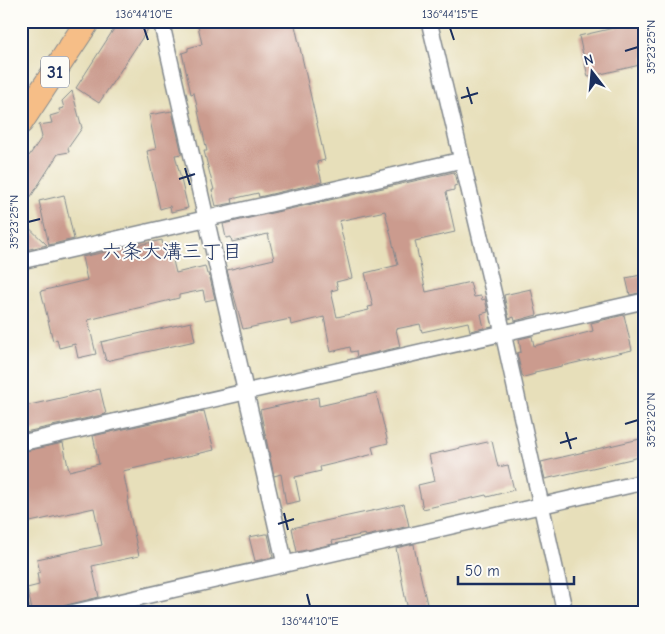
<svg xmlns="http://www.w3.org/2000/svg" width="665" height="634" viewBox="0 0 665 634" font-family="'Comic Neue','Klee One',sans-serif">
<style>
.building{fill:#cb9b8e;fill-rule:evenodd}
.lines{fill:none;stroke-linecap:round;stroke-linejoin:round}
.minor-casing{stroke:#81878c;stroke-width:18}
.primary-casing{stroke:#81878c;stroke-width:26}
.minor{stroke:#fff;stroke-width:15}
.primary{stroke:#f6be87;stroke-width:24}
.ticks{fill:none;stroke:#1b2f5e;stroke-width:2}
.labels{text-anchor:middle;stroke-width:4;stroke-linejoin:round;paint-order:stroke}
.shield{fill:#fdfcf7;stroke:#5f6c8c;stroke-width:1}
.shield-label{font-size:18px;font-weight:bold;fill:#1b2f5e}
.neighbourhood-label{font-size:20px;fill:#1b2f5e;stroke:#fdfcf7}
.neatline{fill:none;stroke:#1b2f5e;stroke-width:2}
.ticks-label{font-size:12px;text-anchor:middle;fill:#1b2f5e}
</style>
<rect width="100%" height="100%" fill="#fdfcf7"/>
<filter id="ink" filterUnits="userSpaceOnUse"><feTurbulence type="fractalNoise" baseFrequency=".02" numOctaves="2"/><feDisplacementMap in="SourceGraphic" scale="10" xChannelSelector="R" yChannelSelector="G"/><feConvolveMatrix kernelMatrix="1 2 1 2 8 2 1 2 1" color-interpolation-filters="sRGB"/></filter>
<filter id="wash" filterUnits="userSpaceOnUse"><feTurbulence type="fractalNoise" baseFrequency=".0096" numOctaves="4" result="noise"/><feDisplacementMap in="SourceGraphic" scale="20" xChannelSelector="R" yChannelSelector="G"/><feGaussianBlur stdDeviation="1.12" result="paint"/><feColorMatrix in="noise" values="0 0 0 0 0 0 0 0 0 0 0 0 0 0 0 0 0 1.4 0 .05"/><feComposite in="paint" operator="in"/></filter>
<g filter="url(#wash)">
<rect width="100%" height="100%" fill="#e7dfba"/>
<g id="blocks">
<g class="building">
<path d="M119,21H152V23L99,103L76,88Z"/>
<path d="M197,21H294L325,160L317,162L322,182L259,197L258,193L232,199L233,203L216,206L212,190H214L204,151H207L194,93L191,94L182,53L188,51V48L202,44Z"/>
<path d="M644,21V64L588,77L579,36Z"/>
<path d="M72,91L82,128L68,148L69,152L58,154L30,198L21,192V150L29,156L42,137L39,125L52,123L50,116L60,113L59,109L64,108L62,101Z"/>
<path d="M172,111L182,154L175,155L188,208L171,212L170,206L160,209L147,151L156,149L149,115Z"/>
<path d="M454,172L457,185L454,186V190L446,192L455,232L415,241L426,292L470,282L474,297L481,296L482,300L485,299L488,312L481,314L484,328L470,331L468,322L422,332L420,324L396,329L400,347L357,357L356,351L351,352L350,347L331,352L324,317L291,325L290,319L243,329L227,270L274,259L268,234L232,242L231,237L226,238L223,224ZM385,211L398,265L365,273L373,306L368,307L369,310L337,317L331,291L338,289L336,282L352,278L339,221Z"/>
<path d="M64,195L74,239L49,245L39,201Z"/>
<path d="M21,220L47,245L21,251Z"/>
<path d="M162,240L163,246L169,244L176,273L205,266L207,274H209L215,299L205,301L203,290L179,295V298L88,320L96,354L78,358L75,344L59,348L57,339L53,341L41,291L87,280L82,257Z"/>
<path d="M641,275L644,292L630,295L626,278Z"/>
<path d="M531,289L537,315L515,321L514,317L509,319L504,295Z"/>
<path d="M624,315L632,350L535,372V374L524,377L522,375L517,353L521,352L519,339L532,336L534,346L593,331L591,323Z"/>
<path d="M191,322L195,341L106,361L101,342Z"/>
<path d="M100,389L106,414L21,433V407Z"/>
<path d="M376,393L388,443L372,447L374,454L320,467L321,471L295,477L300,501L286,504L281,474L274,476L260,410L318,397L319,406Z"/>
<path d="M204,411L214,450L123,471L129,500L127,501L139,556L92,566L99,597L43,611L42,608L32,610L27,588L39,585L37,573L40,572L37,559L102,545L94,508L21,524V452L63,443L69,471L99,464L93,436Z"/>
<path d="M644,438V456L545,479L541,462Z"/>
<path d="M492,441L498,467L508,465L514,490L487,497L486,495L423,509L418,485L435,481L429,455Z"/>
<path d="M404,504L409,526L366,536L365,534L332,541L333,544L297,552L292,528Z"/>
<path d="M265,534H268L273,557L255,561L249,537Z"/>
<path d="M414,544L415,551L429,613H409L405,597L396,548Z"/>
</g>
</g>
</g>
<g filter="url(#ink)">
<use href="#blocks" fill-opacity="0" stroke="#81878c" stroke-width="1"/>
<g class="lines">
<g class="minor-casing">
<g id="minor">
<path d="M161,21L285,564"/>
<path d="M429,21L503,333L565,613"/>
<path d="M21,261L462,160"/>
<path d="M21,443L644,301"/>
<path d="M21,609L22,613"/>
<path d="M71,613L644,482"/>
</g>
</g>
<g class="primary-casing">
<path id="primary" d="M21,122L88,21"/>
</g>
<use href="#minor" class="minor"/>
<use href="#primary" class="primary"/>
</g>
</g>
<path class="ticks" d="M144,28L148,40M450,28L454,40M625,51L638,47M467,87L472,104M461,98L478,93M185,168L190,185M179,179L195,174M28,222L40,219M625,424L638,420M566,432L571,449M560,443L577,438M284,513L288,530M278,524L294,519M307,594L310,606"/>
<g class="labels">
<rect class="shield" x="41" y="56.5" width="28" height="31" rx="4"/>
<g class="shield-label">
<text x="55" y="78">31</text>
</g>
<g class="neighbourhood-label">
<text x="172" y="258">六条大溝三丁目</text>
</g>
</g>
<rect width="665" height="634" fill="none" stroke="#fdfcf7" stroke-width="55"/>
<g transform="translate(592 72) rotate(344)" stroke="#fdfcf7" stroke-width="4" paint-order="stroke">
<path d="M0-4L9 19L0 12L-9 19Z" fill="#1b2f5e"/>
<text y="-8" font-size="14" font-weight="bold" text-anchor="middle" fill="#1b2f5e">N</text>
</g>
<path d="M458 576v8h116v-8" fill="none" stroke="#1b2f5e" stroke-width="2.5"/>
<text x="465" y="576" font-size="15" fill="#1b2f5e" stroke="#fdfcf7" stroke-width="4" paint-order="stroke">50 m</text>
<rect x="28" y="28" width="610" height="578" class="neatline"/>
<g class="ticks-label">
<text x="144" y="18">136°44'10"E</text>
<text x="450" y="18">136°44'15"E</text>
<text transform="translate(651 47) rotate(-90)" y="4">35°23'25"N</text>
<text transform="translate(14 222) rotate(-90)" y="4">35°23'25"N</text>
<text transform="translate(651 420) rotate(-90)" y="4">35°23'20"N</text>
<text x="310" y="625">136°44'10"E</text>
</g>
</svg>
